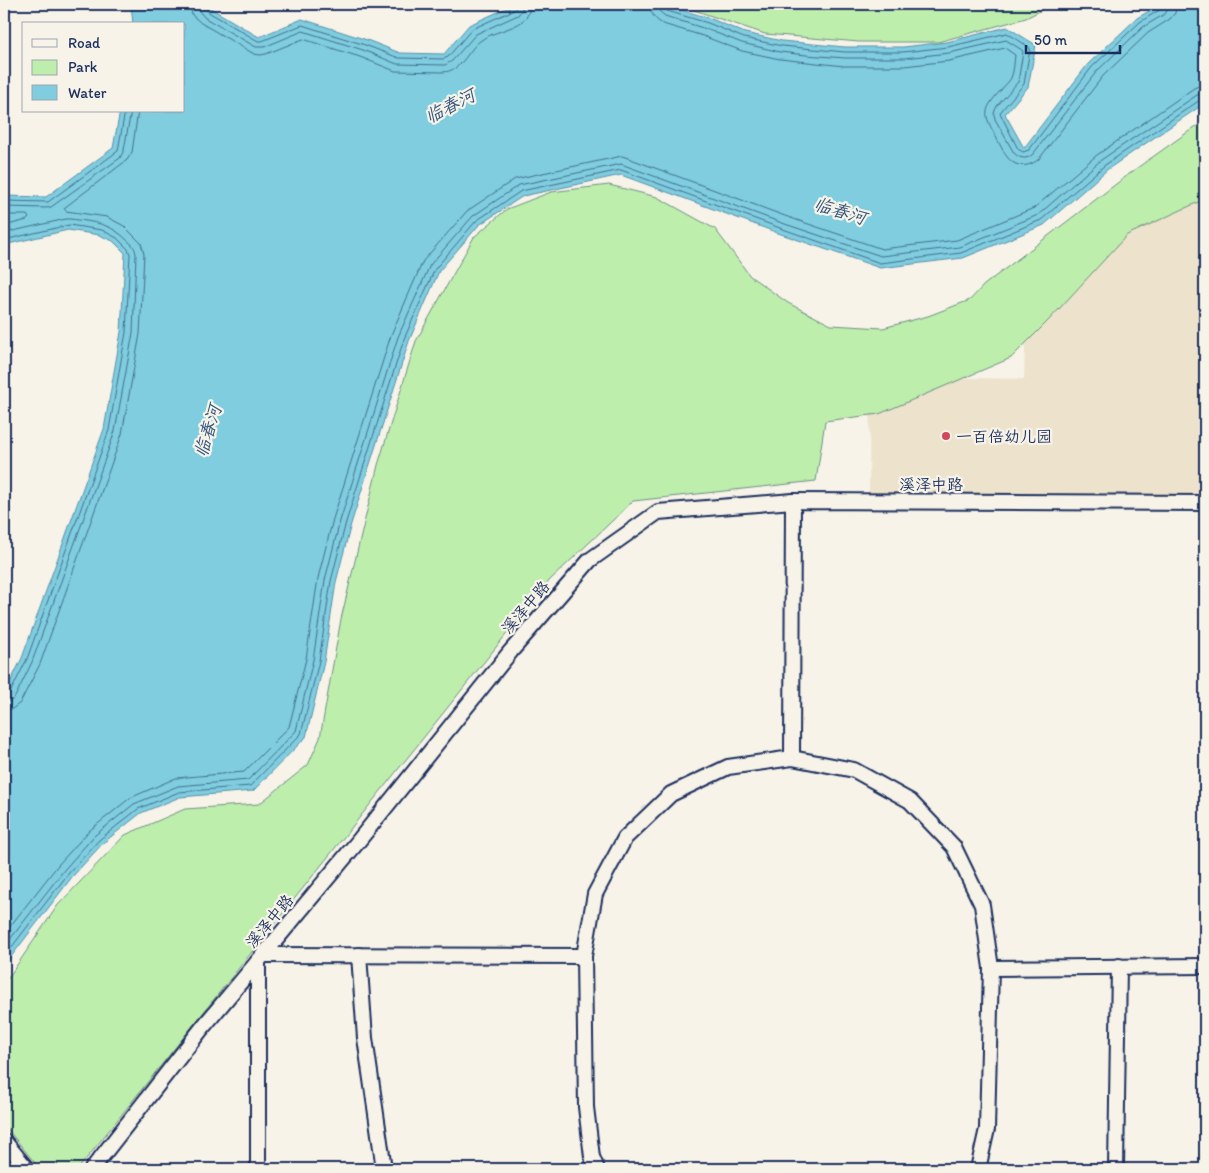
<svg xmlns="http://www.w3.org/2000/svg" width="1209" height="1173" viewBox="0 0 1209 1173" font-family="Itim,'LXGW WenKai TC',sans-serif">
<style>
.built{fill:#ede2cc}
.green{fill:#beeeac;stroke:#6c8e85}
.water{fill:#7fcdde;stroke:#578eab}
.lines{fill:none;stroke-linecap:round;stroke-linejoin:round}
.shore{stroke:#436e91;stroke-width:1}
.minor-casing{stroke:#1b2f5e;stroke-width:18}
.minor{stroke:#f7f3e8;stroke-width:14}
.poi-dot{fill:#d1495b;stroke:#f7f3e8;stroke-width:2}
.labels{text-anchor:middle;stroke-width:4.5;stroke-linejoin:round;paint-order:stroke}
.poi-label{font-size:16px;fill:#1b2f5e;stroke:#f7f3e8;text-anchor:start}
.street-label{font-size:16px;fill:#1b2f5e;stroke:#f7f3e8}
.water-label{font-size:18px;font-style:italic;fill:#34567e;stroke:#f7f3e8}
</style>
<rect width="100%" height="100%" fill="#f7f3e8"/>
<filter id="ink" filterUnits="userSpaceOnUse"><feTurbulence type="fractalNoise" baseFrequency=".02" numOctaves="2"/><feDisplacementMap in="SourceGraphic" scale="10" xChannelSelector="R" yChannelSelector="G"/><feConvolveMatrix kernelMatrix="1 2 1 2 8 2 1 2 1" color-interpolation-filters="sRGB"/></filter>
<g filter="url(#ink)">
<path class="built" d="M1205,173V502L1022,496L869,493L870,376L1024,379L1027,301Z"/>
<g class="green">
<path d="M676,4H1053L1026,18L938,42H859L765,34Z"/>
<path d="M1205,122V199L1127,235L1048,321L1011,358L879,414L825,421L816,481L633,501L549,581L78,1169H40L4,1125V984L58,905L125,835L185,809L259,804L308,765L320,738L341,619L378,465L416,341L474,237L507,209L551,192L609,185L657,197L715,229L750,276L788,303L831,325L883,328L928,316L970,300L984,285L1137,168L1195,127Z"/>
</g>
<path class="water" d="M131,4H206L212,9L259,37L302,19L367,40L400,53L444,54L469,25L516,4H661L709,18L745,33L782,41L845,47H903L947,42L1007,27L1036,45L1028,87L1005,114L1024,148L1088,64L1137,18L1161,4H1205V103L1108,169L1044,225L963,258L880,268L778,233L621,175L523,196L479,225L439,271L409,341L351,524L336,582L324,662L306,737L253,791L180,797L141,813L103,843L72,877L4,966V695L22,658L104,429L121,332L125,253L113,241L99,235L68,230L4,245V196L46,197L113,148L120,111H184V24H133Z"/>
<g class="lines">
<g class="shore">
<path d="M190,4L192,15L201,23L254,54L260,55L266,54L303,39L360,57L395,71L443,72C462,71 467,51 480,41C491,32 511,30 523,21C528,16 530,11 530,4"/>
<path d="M197,4L199,11L205,18L256,47H264L303,31L363,50L397,64L445,65L452,61L476,34L518,15L522,10L523,4"/>
<path d="M204,4V8L210,13L258,41H262L302,25L365,45L399,58L443,59L448,57L472,29L514,10L516,8V4"/>
<path d="M650,4C650,13 655,20 663,24L703,36L742,51L780,59L844,66H904L949,61L1005,48L1015,55C1014,62 1014,72 1011,78C1009,82 1004,86 1001,90C980,113 985,115 998,141C1002,148 1006,159 1014,163C1022,168 1032,165 1039,159L1103,76L1148,33L1170,19L1175,13L1177,4"/>
<path d="M658,4L659,11L665,16L706,29L742,43L780,52L806,55L845,58H904L949,53L1006,40L1022,50L1023,52L1018,82L997,106L994,113L995,119L1014,153C1020,159 1027,160 1033,154L1097,71L1143,27L1165,14L1168,9L1169,4"/>
<path d="M664,4V8L667,11L708,23L744,38L782,46L845,52H903L948,47L1007,33L1029,47L1030,49L1024,84L1002,110L1000,113L1018,149L1023,152L1029,150L1092,67L1140,22L1161,9L1163,4"/>
<path d="M4,201L48,202L118,151L125,111"/>
<path d="M4,207L46,208L51,207L120,158L124,150L131,111"/>
<path d="M4,215H27L29,218L27,220L4,226"/>
<path d="M4,233L66,219H70C95,222 110,223 128,241C133,245 135,248 136,254L133,333L115,431L32,662L15,697L11,701L4,702"/>
<path d="M4,240L69,225L102,230L117,238L128,249L130,254L126,332L109,430L27,659L10,693L7,696H4"/>
<path d="M4,710L12,709L20,703L40,664L122,434L140,334L144,254L141,243L124,226L107,217L66,211L64,208L127,160L132,152L138,111"/>
<path d="M4,934L58,865L89,831L130,798L176,778L244,772L289,727L306,659L318,578L333,519L391,335L423,261L467,211L515,179L622,156L628,158L785,216L882,249L957,240L1034,208L1097,155L1194,88L1199,86L1205,85"/>
<path d="M4,947L64,870L94,836L134,804L178,786L248,780L296,731L313,660L325,580L340,521L398,337L430,265L473,216L519,185L621,164L782,223L881,256L960,247L1038,215L1101,160L1197,95L1205,93"/>
<path d="M4,957L68,874L99,840L138,809L179,792L250,786L301,734L319,661L331,581L346,522L404,339L435,269L476,221L521,191L621,170L780,228L880,263L961,253L1041,220L1105,165L1200,100L1205,99"/>
</g>
<g class="minor-casing">
<g id="minor">
<path d="M792,758L793,501"/>
<path d="M263,955L584,956"/>
<path d="M359,955L365,1038L384,1169"/>
<path d="M991,968L1205,966"/>
<path d="M4,1141L27,1169"/>
<path d="M92,1169L203,1027L356,844L511,651L590,560L658,512L793,501L1205,503"/>
<path d="M258,1169V961"/>
<path d="M597,1169L592,1157L586,1107L584,956L595,894L625,838L671,794L728,767L792,758L854,770L910,801L954,847L982,905L991,968L987,1129L978,1169"/>
<path d="M1116,1169L1119,966"/>
</g>
</g>
<use href="#minor" class="minor"/>
</g>
</g>
<circle class="poi-dot" cx="946" cy="436" r="5"/>
<g class="labels">
<g class="poi-label">
<text x="956" y="442">一百倍幼儿园</text>
</g>
<g class="street-label">
<text x="931" y="490">溪泽中路</text>
<text transform="translate(525 607) rotate(-49)" y="6">溪泽中路</text>
<text transform="translate(269 921) rotate(-50)" y="6">溪泽中路</text>
</g>
<g class="water-label">
<text transform="translate(450 106) rotate(-27)" y="6">临春河</text>
<text transform="translate(840 211) rotate(17)" y="6">临春河</text>
<text transform="translate(208 431) rotate(-73)" y="6">临春河</text>
</g>
</g>
<rect width="1209" height="1173" fill="none" stroke="#f7f3e8" stroke-width="20"/>
<rect x="10" y="10" width="1189" height="1153" fill="none" stroke="#1b2f5e" stroke-width="2" filter="url(#ink)"/>
<rect x="22" y="22" width="162" height="90" fill="#f7f3e8" stroke="#9fa5b1"/>
<rect x="32" y="39" width="25" height="8" fill="#f7f3e8" stroke="#9fa5b1"/>
<text x="68" y="48" font-size="15" fill="#1b2f5e">Road</text>
<rect x="32" y="60" width="25" height="15" fill="#beeeac" stroke="#9fa5b1"/>
<text x="68" y="72" font-size="15" fill="#1b2f5e">Park</text>
<rect x="32" y="85" width="25" height="15" fill="#7fcdde" stroke="#9fa5b1"/>
<text x="68" y="98" font-size="15" fill="#1b2f5e">Water</text>
<path d="M1026 45v8h94v-8" fill="none" stroke="#1b2f5e" stroke-width="2.5"/>
<text x="1034" y="45" font-size="15" fill="#1b2f5e" stroke="#f7f3e8" stroke-width="4" paint-order="stroke">50 m</text>
</svg>
